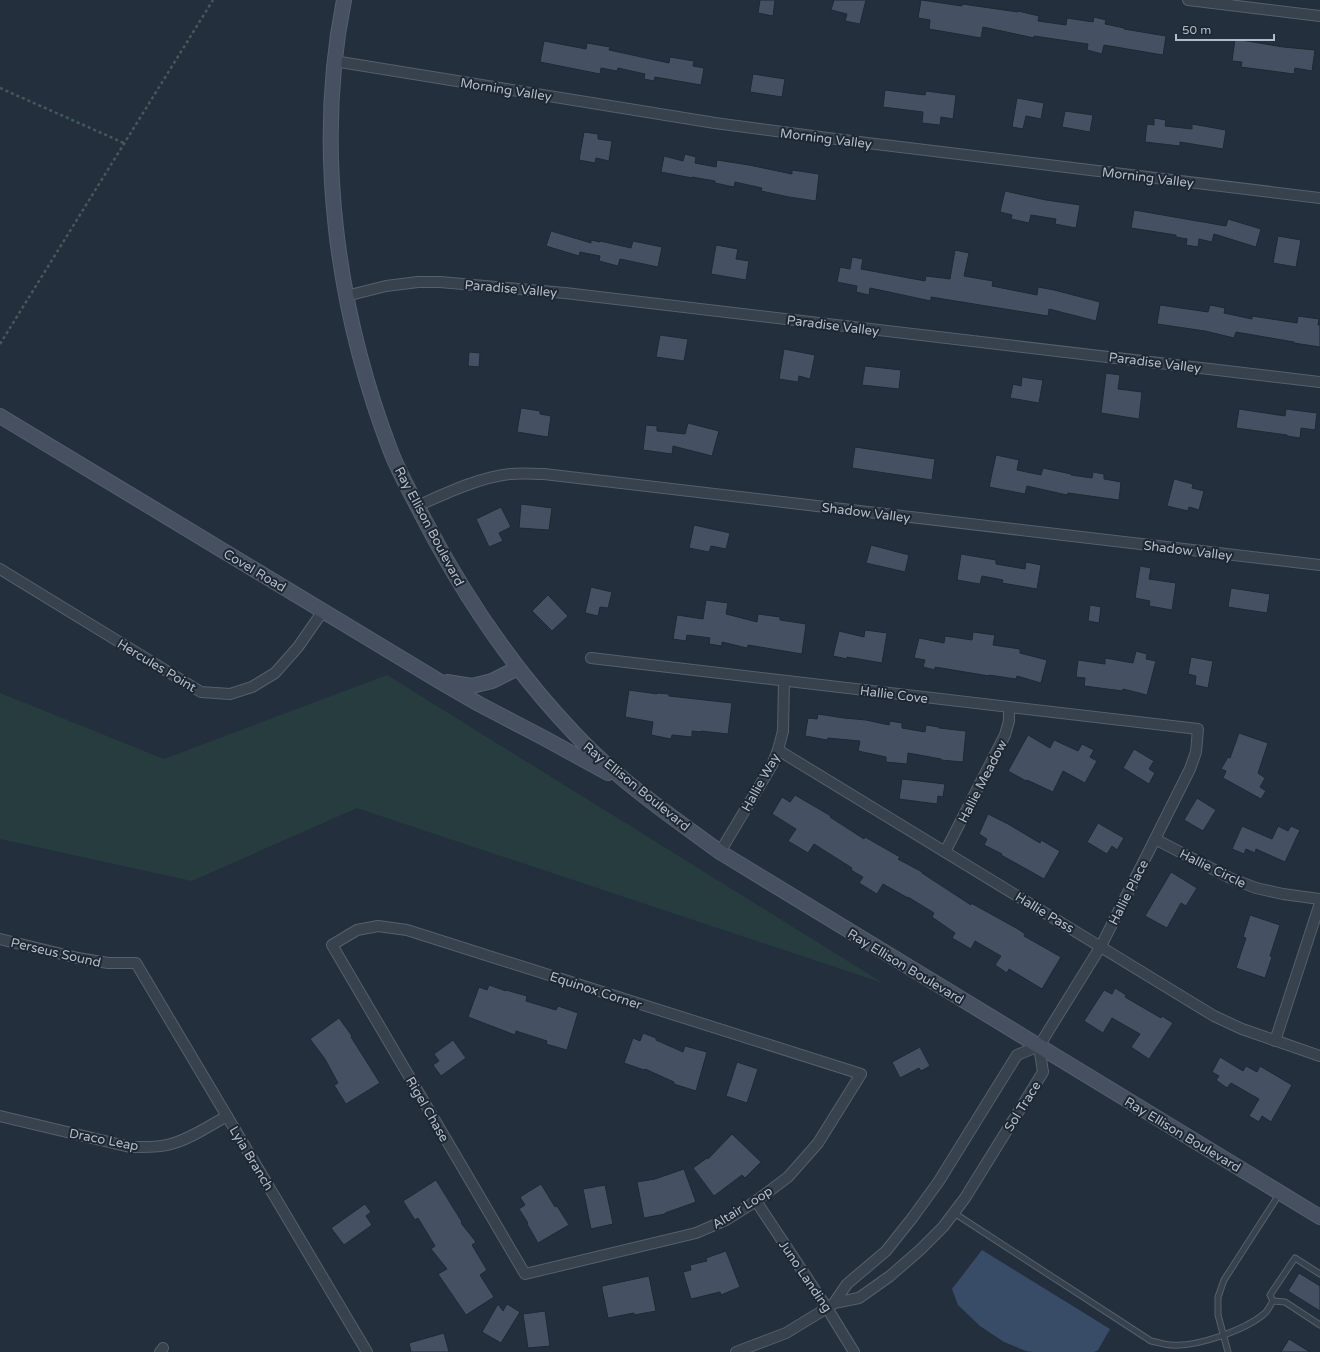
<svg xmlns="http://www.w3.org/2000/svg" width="1320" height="1352" viewBox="0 0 1320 1352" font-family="'Varela Round',sans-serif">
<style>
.green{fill:#263c3f}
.water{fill:#394c67}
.building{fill:#455162;stroke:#1f2835}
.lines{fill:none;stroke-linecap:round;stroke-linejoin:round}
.lane-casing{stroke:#565f6c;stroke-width:7}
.street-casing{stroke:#565f6c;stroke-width:12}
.secondary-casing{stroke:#565f6c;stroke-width:16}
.path{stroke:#44595c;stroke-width:2.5;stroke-dasharray:3 3;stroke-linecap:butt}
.lane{stroke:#38414e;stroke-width:5}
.street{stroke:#38414e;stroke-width:10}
.secondary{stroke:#465061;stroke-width:14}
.labels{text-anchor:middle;stroke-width:4;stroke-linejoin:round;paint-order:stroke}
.street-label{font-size:13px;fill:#b4bcc9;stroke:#1d2633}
</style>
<rect width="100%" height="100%" fill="#242f3e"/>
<path class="green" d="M387,675L883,983L357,808L192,881L0,839V693L164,759Z"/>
<path class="water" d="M982,1250L1110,1329L1098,1350L1094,1352H1033L1026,1351L1004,1342L980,1326L958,1305L952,1289Z"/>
<g class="building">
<path d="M760,0H775L773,16L758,13Z"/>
<path d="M834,0H866L860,24L845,21L847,14L831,10Z"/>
<path d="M921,0L962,6V4L1018,12V11L1039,16L1038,21L1066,25L1067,18L1093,22L1094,17L1106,20L1105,24L1124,28V29L1166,36L1163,55L1104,45L1102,54L1087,50L1088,44L1034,36V38L983,27L981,38L929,29L930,20L918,18Z"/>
<path d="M1235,39L1283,47L1315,50L1312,71L1295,68L1294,74L1241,67L1242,62L1232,61Z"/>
<path d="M544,41L586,49L587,43L610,47L609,50L669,63L670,57L694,61L693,66L704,68L701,85L655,77L654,81L644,79L645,74L618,68L617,71L601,68L600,74L540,62Z"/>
<path d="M753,74L785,79L782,97L750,92Z"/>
<path d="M885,90L925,95L926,91L956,95L953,119L941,117L940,125L922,123L923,112L883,107Z"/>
<path d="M1017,98L1044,103L1041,119L1026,116L1023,129L1012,127Z"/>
<path d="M1065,111L1093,115L1090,132L1062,127Z"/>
<path d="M1154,118L1166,120L1165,126L1192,129V124L1226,130L1223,149L1180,142V146L1145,142L1147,124L1154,125Z"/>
<path d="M584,132L598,134V139L612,141L609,161L596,158L595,163L579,160Z"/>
<path d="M685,154L696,157L695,163L716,167L717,160L749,165L792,174V170L819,174L816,201L789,197L761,191L762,188L735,182L734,187L715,183V181L692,177V178L661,172L664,156L683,161Z"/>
<path d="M1005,191L1046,200L1080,205L1076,228L1055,224L1056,219L1031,215L1029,223L1011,219L1012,215L1000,212Z"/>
<path d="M1134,210L1226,226L1228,219L1261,229L1256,247L1214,234L1212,242L1199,239L1198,247L1186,245L1187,239L1176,237V235L1131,228Z"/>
<path d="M551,231L591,243V240L600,242V241L631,248L633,241L662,247L658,267L620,259L618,266L599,261L600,256L580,252L579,256L546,246Z"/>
<path d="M1278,236L1301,240L1296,267L1273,263Z"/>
<path d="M716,245L738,249L736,259L749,261L746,280L711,274Z"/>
<path d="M955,250L969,253L964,276L993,281L992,286L1037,295L1038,287L1054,290L1100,302L1096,321L1049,309L1048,316L931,297V301L870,288L869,295L856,292L857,286L837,282L840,267L850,269L852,257L863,259L861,269L925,281L926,276L950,279Z"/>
<path d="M1160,305L1208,312L1210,305L1225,308L1224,313L1252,319V316L1297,323L1298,316L1319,319L1318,325H1320V347L1294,343V342L1236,332L1234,338L1205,331L1157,324Z"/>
<path d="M660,335L688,339L684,361L656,357Z"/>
<path d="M784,349L815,355L810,379L799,376L798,382L779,379Z"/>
<path d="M469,352L480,353L479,367L468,366Z"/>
<path d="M865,366L901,370L899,389L862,385Z"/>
<path d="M1106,373L1120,375L1118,389L1142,392L1139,419L1101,413Z"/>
<path d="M1022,377L1043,380L1039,403L1010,398L1013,384L1021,386Z"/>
<path d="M521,408L540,411V414L551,416L548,437L517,432Z"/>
<path d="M1239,409L1285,416L1286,409L1317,413L1315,430L1301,428L1300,438L1287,436V435L1236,428Z"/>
<path d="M688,423L719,431L712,456L673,446L672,454L643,450L646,425L657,426V431L685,434Z"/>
<path d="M855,447L935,459L932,480L852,468Z"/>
<path d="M996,455L1019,460L1017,470L1041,475L1043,468L1071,474V475L1092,478L1093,472L1104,474V479L1121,482L1119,500L1068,493L1067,495L1027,486L1025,494L989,487Z"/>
<path d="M1174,479L1193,484L1192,488L1204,491L1199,510L1189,507L1188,511L1167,506Z"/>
<path d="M521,504L552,508L549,530L519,528Z"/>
<path d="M501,507L511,527L499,533L503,541L489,547L476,519Z"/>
<path d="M694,525L730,533L726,549L711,546L709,552L689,548Z"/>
<path d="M871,545L909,555L905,572L866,563Z"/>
<path d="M961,554L996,560V564L1025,569L1026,562L1041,565L1037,589L1002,583L1003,580L982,576L980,584L957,580Z"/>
<path d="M1140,566L1151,568L1149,579L1176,583L1172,610L1149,606L1150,601L1135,598Z"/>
<path d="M591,587L612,592L608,608L600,607L598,616L585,613Z"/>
<path d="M1231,588L1270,594L1267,613L1228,607Z"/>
<path d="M548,595L568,616L552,631L532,611Z"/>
<path d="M706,600L728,603L726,614L757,622L758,614L780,617V620L806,624L802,654L748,645L747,648L722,642V646L709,644L710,638L687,635L686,641L673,639L677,615L703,619Z"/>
<path d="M1090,605L1101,607L1099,623L1088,621Z"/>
<path d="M865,630L887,633L882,663L847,657V659L833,656L839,631L864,637Z"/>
<path d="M973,632L995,635L993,645L1020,649V653L1047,660L1041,683L1017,676L1016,679L989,675V676L935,667V670L923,667L925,660L914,658L919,638L944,643L945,636L972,640Z"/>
<path d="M1136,651L1147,654L1146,659L1156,661L1147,695L1123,689V691L1084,686L1085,678L1076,677L1078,660L1105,664V658L1133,663Z"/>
<path d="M1191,657L1213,661L1208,688L1195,685L1196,676L1188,674Z"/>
<path d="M629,690L657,694V693L669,694V696L732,703L728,734L701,731V732L692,731V737L672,735L671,739L651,735L653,722L625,717Z"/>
<path d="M818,714L844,718L866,720L889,725L890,721L902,723V728L925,732L926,725L939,727V728L966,731L963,762L941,760V759L908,753L907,764L886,762V757L858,751L860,741L828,738L827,740L805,736L808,718L817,719Z"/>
<path d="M1239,733L1268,743L1258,773L1265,778L1260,787L1266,791L1261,799L1223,778L1226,771L1221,769L1228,757L1230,758Z"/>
<path d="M1028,735L1050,748L1054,740L1078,751L1082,744L1094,750L1090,757L1097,761L1085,783L1063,771L1053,792L1027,780L1026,781L1008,771Z"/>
<path d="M1134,749L1154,761L1149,769L1155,773L1149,784L1123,768Z"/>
<path d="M902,779L945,784L943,797L938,796L937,804L899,799Z"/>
<path d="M795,795L831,816L830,817L864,839L865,837L900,857L898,859L922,872V873L971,905V903L1018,929L1025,934L1024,936L1061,957L1042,989L1009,969L1007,973L995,965L1001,956L975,941L971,949L952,938L955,933L932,917L934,913L908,897V898L883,884L877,894L859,883L863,877L851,870L852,868L814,844L808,853L788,841L796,829L772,814L782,797L790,802Z"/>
<path d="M1197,798L1216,810L1203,831L1184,820Z"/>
<path d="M988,814L1008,824L1040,843L1041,840L1060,851L1044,879L1001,855L1002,854L984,845L987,839L979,834Z"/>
<path d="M1098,823L1124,838L1117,850L1112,846L1107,854L1087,842Z"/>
<path d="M1242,826L1272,839L1278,826L1288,831L1291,826L1300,830L1285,862L1256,849L1255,853L1246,849L1244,854L1232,849Z"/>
<path d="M1171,872L1197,888L1186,906L1181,903L1167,928L1145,916Z"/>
<path d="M1250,915L1280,925L1270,956L1272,957L1265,978L1236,968L1246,938L1243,937Z"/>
<path d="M489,985L506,991V990L527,996L526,1001L556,1010L558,1006L578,1013L567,1050L546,1044L547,1041L516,1031L515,1035L468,1017L479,987L487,990Z"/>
<path d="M1115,988L1126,995L1125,997L1161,1018L1162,1016L1173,1023L1149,1059L1131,1047L1140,1034L1112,1018L1103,1033L1084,1021L1104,990L1112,994Z"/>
<path d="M339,1018L352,1036L351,1037L380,1083L346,1104L334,1085L338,1083L325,1059L310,1039Z"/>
<path d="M643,1033L656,1038V1040L683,1052L685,1046L707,1052L696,1091L674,1084V1082L645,1069L644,1070L624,1063L633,1038L640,1041Z"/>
<path d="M453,1040L466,1058L441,1076L433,1065L439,1061L434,1054Z"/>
<path d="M920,1047L930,1066L921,1071L919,1068L900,1078L892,1062Z"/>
<path d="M1220,1057L1243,1071L1246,1066L1257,1072L1260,1066L1292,1085L1271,1122L1262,1116L1259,1122L1249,1116L1259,1099L1231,1083L1227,1088L1216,1080L1219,1076L1212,1072Z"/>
<path d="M737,1062L758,1069L747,1103L726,1096Z"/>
<path d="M732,1134L761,1162L745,1178L742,1175L714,1196L693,1168L707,1158L708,1159Z"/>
<path d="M684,1169L696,1202L665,1213V1214L644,1218L637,1182L655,1179Z"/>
<path d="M436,1180L462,1222L461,1223L476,1242L472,1245L487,1270L480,1275L494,1297L466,1315L438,1274L447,1269L431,1249L435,1246L418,1218L415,1220L403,1201Z"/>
<path d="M541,1184L555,1207L557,1206L569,1225L538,1243L527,1224L528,1223L519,1209L525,1205L520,1197Z"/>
<path d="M605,1185L613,1224L591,1229L583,1189Z"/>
<path d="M365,1204L371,1212L366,1216L372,1225L344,1245L331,1228Z"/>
<path d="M726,1251L740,1287L721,1295L720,1292L691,1299L683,1272L691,1270L690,1265L707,1261L706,1258Z"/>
<path d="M1299,1273L1320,1286V1311L1288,1291Z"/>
<path d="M649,1276L656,1311L634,1315V1313L608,1318L602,1289V1286Z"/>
<path d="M498,1304L503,1311L507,1304L520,1312L501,1343L482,1332Z"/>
<path d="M545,1311L550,1346L528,1348L523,1314Z"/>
<path d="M444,1333L449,1352H411L409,1343Z"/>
<path d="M1289,1339L1310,1352H1281Z"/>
</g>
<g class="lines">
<g class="lane-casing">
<g id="lane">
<path d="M954,1213L1151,1341C1158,1342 1165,1345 1172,1345C1197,1347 1245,1330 1264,1314C1268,1311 1270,1305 1273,1301"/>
<path d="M1273,1301L1270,1295L1295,1258L1320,1274"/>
<path d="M1273,1301L1285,1302L1320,1325"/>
<path d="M1228,1352L1218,1315V1297L1224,1280L1280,1193"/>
</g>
</g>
<g class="street-casing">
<g id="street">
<path d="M1188,0L1320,16"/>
<path d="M334,61L715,123L851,141L1320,198"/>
<path d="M346,296L386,286L418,282H440L565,293L1320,382"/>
<path d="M417,506C447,493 477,478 510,474C521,473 533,474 544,474L1320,565"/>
<path d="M0,569L201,692L230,694L252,687L275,673L298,647L323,611"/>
<path d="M591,658L1198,729L1196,752L1190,769L1155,839L1101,946L1039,1046"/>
<path d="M778,750L1214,1016L1242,1029L1320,1056"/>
<path d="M1155,839L1230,878L1256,888L1283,894L1320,899"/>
<path d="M720,852L772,765L778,750L783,731L784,681"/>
<path d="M945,852L1005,735L1009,721V707"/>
<path d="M378,926L407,930L861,1074L818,1143L788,1177L756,1201L726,1220L696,1233L525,1274L332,945L357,930Z"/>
<path d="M0,939L78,958L108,963H136L367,1352"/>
<path d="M1275,1041L1320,903"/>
<path d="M0,1116L130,1147C143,1147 157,1148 171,1144C190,1139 209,1126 227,1116"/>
<path d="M756,1201L827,1308L854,1352"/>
<path d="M160,1352L163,1348"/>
<path d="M736,1352L786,1333L827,1308L834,1303L847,1284L886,1251L913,1217L939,1181L1017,1055L1039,1046L1043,1072L965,1198L943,1227L920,1250L890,1276L859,1298L834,1303"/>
</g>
</g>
<g class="secondary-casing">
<g id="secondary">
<path d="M344,0C314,149 337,311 391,452C400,475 413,497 424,519C464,596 514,670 574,733C617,779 669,815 720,852L1320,1217"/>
<path d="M0,416L439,681L479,704L544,738L608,773"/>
<path d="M447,682L472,686L492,681L518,668"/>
</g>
</g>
<g class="path">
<path d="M0,88L124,143"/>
<path d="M0,344L213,0"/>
</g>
<use href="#lane" class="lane"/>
<use href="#street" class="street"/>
<use href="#secondary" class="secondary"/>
</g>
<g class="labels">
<g class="street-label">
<text transform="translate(506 89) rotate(9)" y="5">Morning Valley</text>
<text transform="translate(826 138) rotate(7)" y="5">Morning Valley</text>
<text transform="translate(1148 177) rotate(7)" y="5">Morning Valley</text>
<text transform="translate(511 288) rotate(5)" y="5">Paradise Valley</text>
<text transform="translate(833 325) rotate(7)" y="5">Paradise Valley</text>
<text transform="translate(1155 362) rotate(7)" y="5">Paradise Valley</text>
<text transform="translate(866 512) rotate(7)" y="5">Shadow Valley</text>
<text transform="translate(430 526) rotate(62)" y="5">Ray Ellison Boulevard</text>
<text transform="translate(1188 550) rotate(7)" y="5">Shadow Valley</text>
<text transform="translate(255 570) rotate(31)" y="5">Covel Road</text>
<text transform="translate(157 665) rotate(31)" y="5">Hercules Point</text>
<text transform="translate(894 694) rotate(7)" y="5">Hallie Cove</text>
<text transform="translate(982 781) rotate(-63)" y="5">Hallie Meadow</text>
<text transform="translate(760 782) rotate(-61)" y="5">Hallie Way</text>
<text transform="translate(637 786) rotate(39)" y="5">Ray Ellison Boulevard</text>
<text transform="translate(1213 868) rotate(26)" y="5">Hallie Circle</text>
<text transform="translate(1128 892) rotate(-63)" y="5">Hallie Place</text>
<text transform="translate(1045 912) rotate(31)" y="5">Hallie Pass</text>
<text transform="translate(56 952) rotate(13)" y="5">Perseus Sound</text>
<text transform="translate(906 966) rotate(31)" y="5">Ray Ellison Boulevard</text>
<text transform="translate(596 990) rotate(18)" y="5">Equinox Corner</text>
<text transform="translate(1022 1106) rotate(-58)" y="5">Sol Trace</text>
<text transform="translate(428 1109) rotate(60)" y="5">Rigel Chase</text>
<text transform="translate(1183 1134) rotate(31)" y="5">Ray Ellison Boulevard</text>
<text transform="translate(104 1139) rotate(11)" y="5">Draco Leap</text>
<text transform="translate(252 1158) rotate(59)" y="5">Lyia Branch</text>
<text transform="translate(742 1207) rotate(-32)" y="5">Altair Loop</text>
<text transform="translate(806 1276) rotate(56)" y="5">Juno Landing</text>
</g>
</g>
<path d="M1176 34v6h98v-6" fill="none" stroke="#b4bcc9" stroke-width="2"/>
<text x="1182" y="34" font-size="12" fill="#b4bcc9" stroke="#1d2633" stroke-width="3" paint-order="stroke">50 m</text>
</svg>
